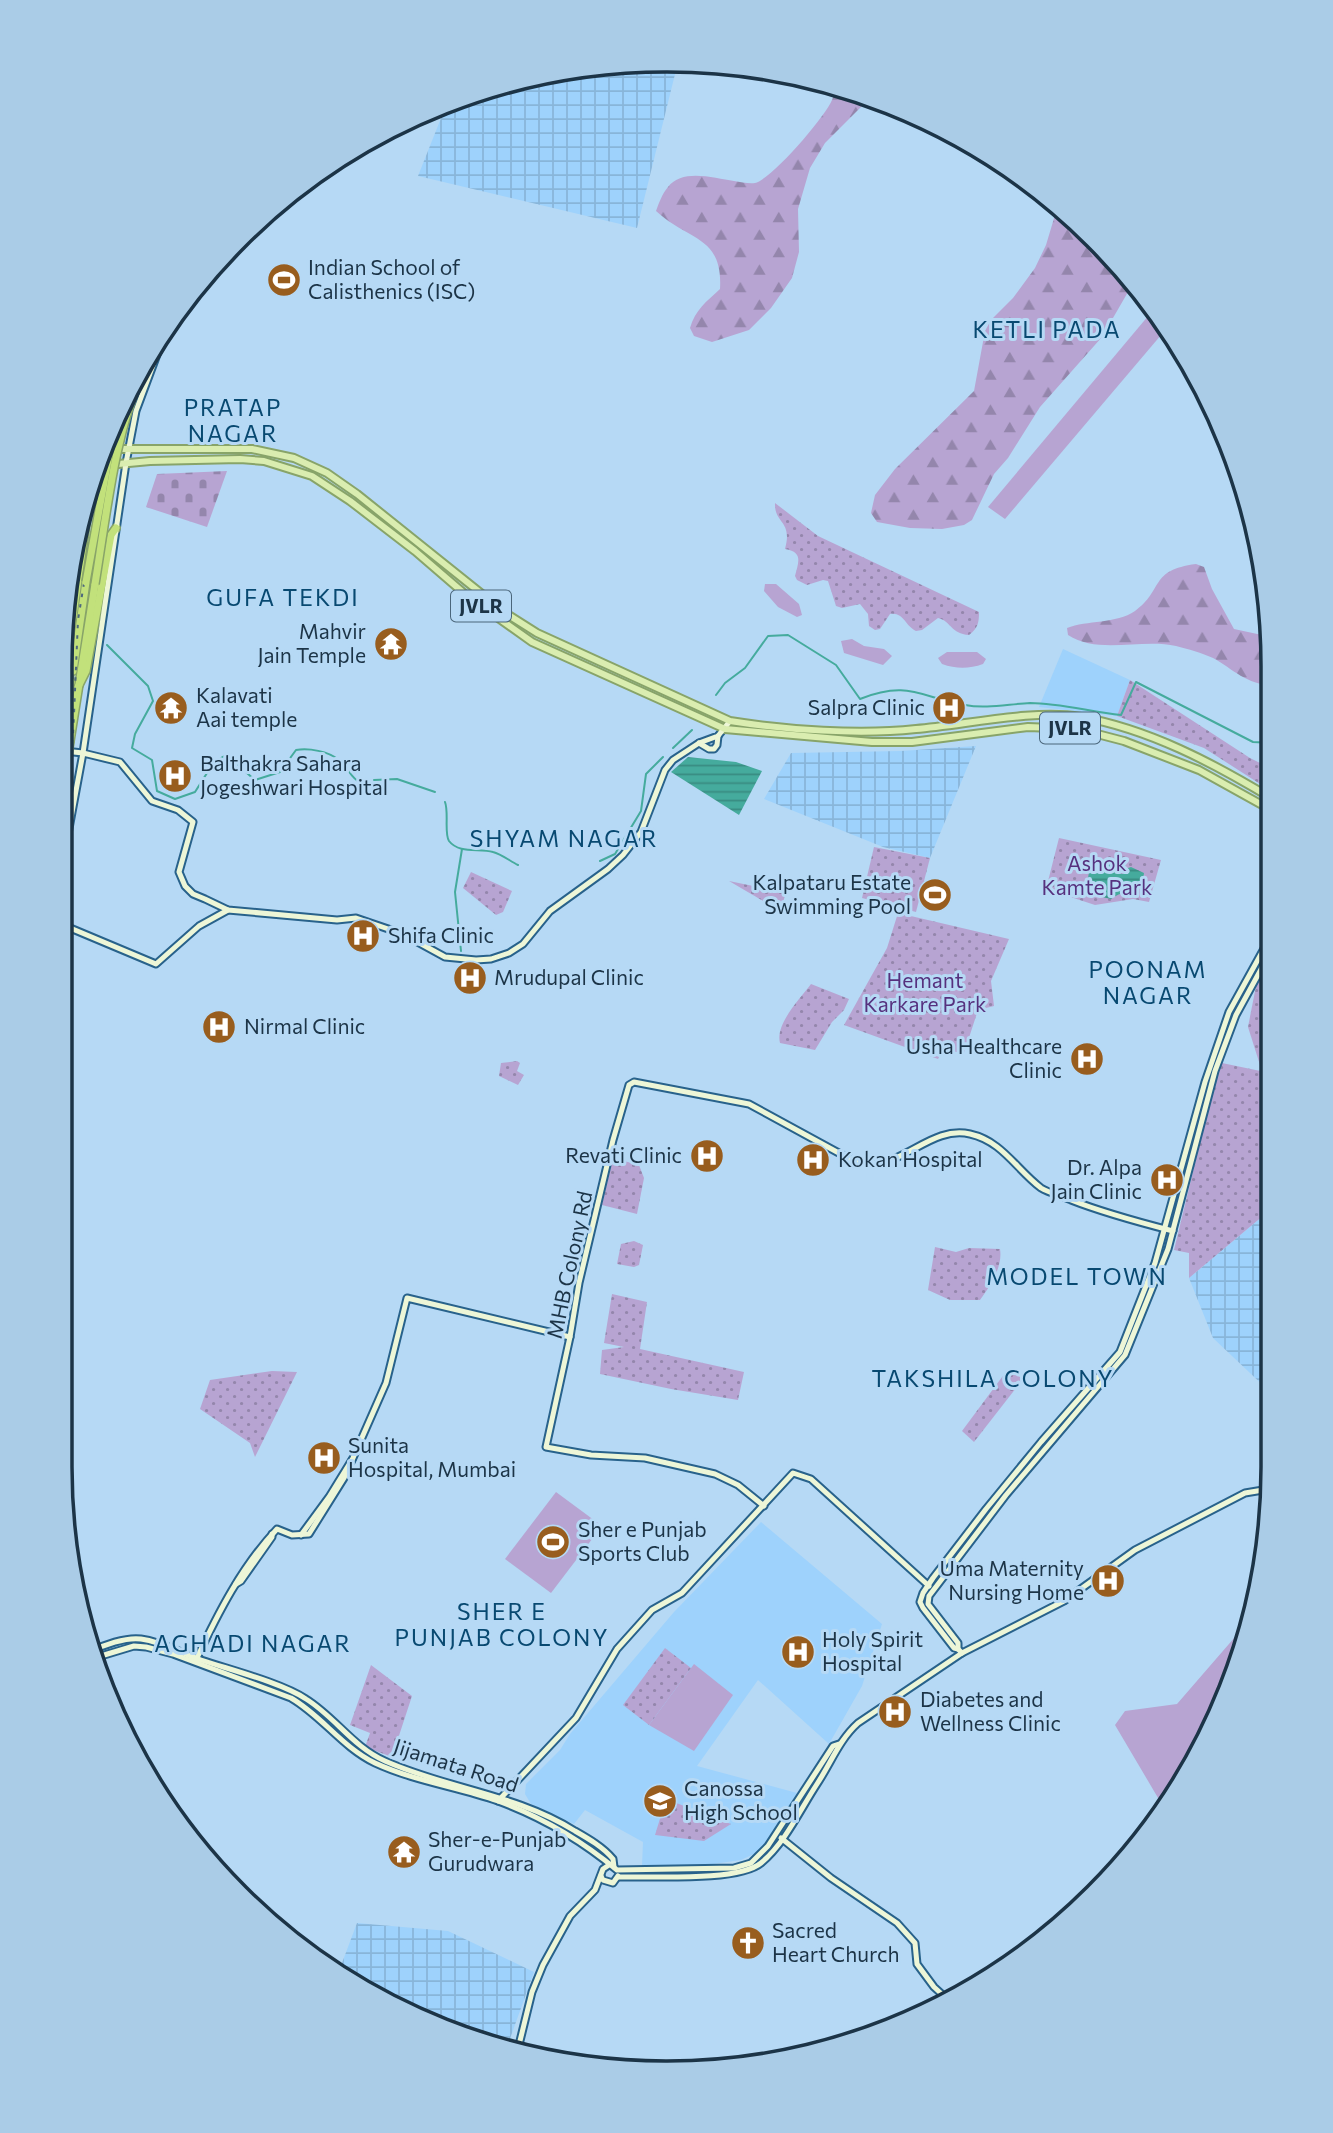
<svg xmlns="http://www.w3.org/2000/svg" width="1333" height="2133" viewBox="0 0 1333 2133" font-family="Commissioner,sans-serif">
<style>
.built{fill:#9ed2fc}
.industrial{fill:url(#industrial-grid)}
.grass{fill:#b7a4d2}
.forest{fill:url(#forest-firs)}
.cemetery{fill:url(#cemetery-stones)}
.park{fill:url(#park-dots)}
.water{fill:url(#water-rules)}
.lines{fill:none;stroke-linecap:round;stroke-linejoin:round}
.stream{stroke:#45ab9d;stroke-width:2}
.secondary-casing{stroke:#28628b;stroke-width:9}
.primary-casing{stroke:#88a469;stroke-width:10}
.highway-casing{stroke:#88a469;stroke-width:10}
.secondary{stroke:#edf6d7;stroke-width:5}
.primary{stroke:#daedb0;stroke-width:6}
.highway{stroke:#c2e17b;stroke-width:7}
.rail{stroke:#4d687e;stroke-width:2;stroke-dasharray:3.5 7;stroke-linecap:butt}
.highway-bridge-casing{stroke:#88a469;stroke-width:10;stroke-linecap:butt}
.highway-bridge{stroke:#c2e17b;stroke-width:7}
.labels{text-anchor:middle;stroke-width:6;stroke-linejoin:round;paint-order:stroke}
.shield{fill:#b6d9f5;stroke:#4a667b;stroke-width:2}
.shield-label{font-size:19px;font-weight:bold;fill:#1c3447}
.poi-label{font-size:21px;fill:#1c3447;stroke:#b6d9f5;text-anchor:start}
.park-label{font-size:21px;fill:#56317e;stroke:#b6d9f5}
.street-label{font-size:21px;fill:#1c3447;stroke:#b6d9f5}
.neighbourhood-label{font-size:23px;letter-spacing:2px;fill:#084971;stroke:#b6d9f5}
.rim{fill:none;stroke:#1c3447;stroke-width:3.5}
</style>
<defs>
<pattern id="industrial-grid" width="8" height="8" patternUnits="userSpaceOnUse" patternTransform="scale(1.75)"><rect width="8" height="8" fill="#9ed2fc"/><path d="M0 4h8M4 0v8" fill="none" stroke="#88b5d9"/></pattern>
<pattern id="forest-firs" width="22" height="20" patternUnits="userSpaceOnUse" patternTransform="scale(1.75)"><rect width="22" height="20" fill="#b7a4d2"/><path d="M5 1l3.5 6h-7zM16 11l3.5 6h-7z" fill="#9486ac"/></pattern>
<pattern id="cemetery-stones" width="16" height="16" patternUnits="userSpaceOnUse" patternTransform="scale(1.75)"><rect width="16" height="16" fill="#b7a4d2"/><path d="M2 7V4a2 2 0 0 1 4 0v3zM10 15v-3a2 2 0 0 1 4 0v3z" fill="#9486ac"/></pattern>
<pattern id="park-dots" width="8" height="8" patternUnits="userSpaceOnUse" patternTransform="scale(1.75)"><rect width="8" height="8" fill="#b7a4d2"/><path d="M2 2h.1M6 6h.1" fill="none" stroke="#9486ac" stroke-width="1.8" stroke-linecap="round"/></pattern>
<pattern id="water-rules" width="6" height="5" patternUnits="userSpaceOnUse" patternTransform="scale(1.75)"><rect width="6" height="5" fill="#45ab9d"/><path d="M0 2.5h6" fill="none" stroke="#398c82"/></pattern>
</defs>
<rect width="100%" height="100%" fill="#b6d9f5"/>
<g class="built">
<path d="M1063,649L1130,680L1117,716L1039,707Z"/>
<path d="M761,1522L882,1624L862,1686L829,1744L758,1680L697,1766L797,1793L771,1836L756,1853L741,1860L706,1865L642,1866L643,1842L585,1810L574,1824L531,1804L525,1794L526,1784L560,1750L570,1734L674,1612Z"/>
</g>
<g class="industrial">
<path d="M678,62L637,228L418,176L447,103L471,92L587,65Z"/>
<path d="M976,746L930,858L883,847L764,799L791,753L901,751Z"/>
<path d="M1270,1210L1269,1391L1213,1338L1189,1278Z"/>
<path d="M357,1923L448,1931L534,1972L507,2047L472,2041L339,1971Z"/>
</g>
<g class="grass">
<path d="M1154,309L1167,328L1005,519L988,507Z"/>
<path d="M765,584H776L799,604L802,615L797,617L778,607L764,591Z"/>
<path d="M852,639L864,646L884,649L892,656L883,665L844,653L841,641Z"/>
<path d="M947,652H977L986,659L983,664C969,669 956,669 942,664L938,658Z"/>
<path d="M556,1492L602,1526L551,1593L505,1559Z"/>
<path d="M1248,1622L1227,1698L1164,1808L1115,1725L1125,1711L1177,1704Z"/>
<path d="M694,1664L733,1695L694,1751L649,1725Z"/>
</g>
<g class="forest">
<path d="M835,85L870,98L825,143L810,168L798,209L799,252L792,278L771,308L749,330L712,342L694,336L690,328C695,310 707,301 720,289C723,235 688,241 656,211C659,203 662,194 668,187C682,168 714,178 734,181C741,182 749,184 755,183C772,179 825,117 832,100C834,96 834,90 835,85Z"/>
<path d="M1058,205L1123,267L1138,287L1128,292L1102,337L1040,407L1008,458L994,474L972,520L964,525L942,529L910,528L877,522L871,513L875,495L895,469L974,391L985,331L991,320L1013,298L1035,268L1046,245Z"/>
<path d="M1196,564L1204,567L1212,589L1234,629L1262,635L1272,631V685C1247,685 1233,669 1213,658C1202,653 1188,649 1176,646C1142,638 1098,655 1068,635L1067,628C1087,620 1116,624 1135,611C1164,590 1149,570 1196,564Z"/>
</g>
<path class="cemetery" d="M227,471L207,527L146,507L157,474Z"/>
<g class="park">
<path d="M775,503L818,536L979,612C979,623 978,628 969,635C951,634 951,621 938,618L922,630L916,631C905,626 904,612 890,614L880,629L875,630L869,626L868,614L860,604L842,608L836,606L828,581L823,580L807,585L797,580L795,576C798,563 804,552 785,549C793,520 774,524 775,503Z"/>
<path d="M1130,680L1250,758L1272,769L1271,791L1204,748L1117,716Z"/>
<path d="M1059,838L1161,860L1149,902L1133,899L1095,905L1046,889Z"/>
<path d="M874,847L930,858L916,912L862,898Z"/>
<path d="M471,872L512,891L503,912L496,915L463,888Z"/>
<path d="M729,881L786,893L780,911Z"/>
<path d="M898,913L1009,939L991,981L994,1006L978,1010L964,1053L943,1050L938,1059L844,1025L887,948Z"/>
<path d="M1271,956L1270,1067L1260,1065L1248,1027L1257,981Z"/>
<path d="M811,984L849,999L844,1010L832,1022L815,1050L780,1043C775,1024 800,999 811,984Z"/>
<path d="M517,1061L520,1063L517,1071L524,1075L518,1085L499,1076L501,1063Z"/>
<path d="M1222,1063L1270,1073V1210L1189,1278V1253L1174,1250L1216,1077Z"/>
<path d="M613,1158L639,1165L644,1178L637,1214L602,1205Z"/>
<path d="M634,1241L643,1245L639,1265L634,1267L617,1264L621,1244Z"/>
<path d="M935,1247L956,1252L969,1248L1000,1249C1003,1267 990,1286 980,1300H950L928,1290Z"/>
<path d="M612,1294L647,1302L640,1349L744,1372L738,1400L671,1389L600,1374L602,1350L624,1347L604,1343Z"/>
<path d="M1008,1369L1023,1379L974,1442L962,1431Z"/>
<path d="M272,1371L297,1372L255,1457L250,1443L200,1409L210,1380Z"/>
<path d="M665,1648L691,1668L649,1725L623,1705Z"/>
<path d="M371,1665L412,1696L392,1757L365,1747L370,1733L350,1725Z"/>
<path d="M666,1799L731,1824L704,1841L655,1835Z"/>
</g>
<g class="water">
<path d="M688,757L736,762L762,771L739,815L671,772Z"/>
<path d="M1099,860L1108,861L1117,873L1123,874L1125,869L1131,867L1144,873C1143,892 1124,889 1111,899L1102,897L1087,884L1090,866Z"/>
</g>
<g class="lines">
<g class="stream">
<path d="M107,645L148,686L153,701L135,734L132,748L152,760L157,791L175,799L195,792L214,762L226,755L255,780L280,772L296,750C309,748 328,751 339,760C348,767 350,778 362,784L365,783"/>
<path d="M716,695L725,683L745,668L768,636L788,635L836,665L860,699C908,680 920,697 965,705C986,709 1008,704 1030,703C1060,703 1091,712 1121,715L1136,682L1253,742L1272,743"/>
<path d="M673,748L692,730"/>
<path d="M374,780L397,779L435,792"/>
<path d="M445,802C449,812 444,834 449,841C459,854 479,848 493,852C501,854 510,861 518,865"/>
<path d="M600,861L615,854L641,811L646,774L663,757"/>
<path d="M461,951L455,892L462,849"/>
</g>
<g class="secondary-casing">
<g id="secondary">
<path d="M64,631L78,536"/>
<path d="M699,743L709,749H714L717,745L718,736"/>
<path d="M64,751L83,753L120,762L152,801L178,810L193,822L179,872L185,886L193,894L205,899L228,910L337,920L356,918L403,934L445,957L476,960L491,959L509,953L523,944L550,911L608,869L623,855L641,832L665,770L673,760L699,743L718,736L730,721"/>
<path d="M63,861L83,753L126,463L136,411L158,352L197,284"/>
<path d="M63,925L156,964L199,926L228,910"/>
<path d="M764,1506L738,1485L715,1474L645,1458L591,1455L546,1447L570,1337L579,1283L613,1140L629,1085L634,1082L749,1104L848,1158C857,1161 865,1163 874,1163C908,1162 933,1126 970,1134C1002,1141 1016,1169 1041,1188C1049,1193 1062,1196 1071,1200C1104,1213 1138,1222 1173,1231"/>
<path d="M301,1535L329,1497L353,1458L386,1383L407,1298L570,1337"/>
<path d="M236,1584L241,1581L272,1537V1534"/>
<path d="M958,1649L954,1648L923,1608L920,1602L923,1593L933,1578L986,1509L1041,1442L1120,1352L1155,1263L1205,1082L1229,1012L1271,936"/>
<path d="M90,1652C103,1645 126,1637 141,1639C163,1642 181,1653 201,1660C231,1670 282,1683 306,1699C335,1717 353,1747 385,1761C448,1789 516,1794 575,1831C589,1839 603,1847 613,1859L614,1867"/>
<path d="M962,1653L958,1649V1643L928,1604L929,1596L1006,1495L1125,1355L1168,1249L1215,1071L1236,1015L1271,951"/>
<path d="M91,1659L134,1646L146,1647L173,1654L291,1698C322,1716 342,1747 375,1763C414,1781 458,1787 498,1801C544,1818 581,1840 617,1870L734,1868L751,1863L768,1846L833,1746L839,1744"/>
<path d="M196,1660C218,1613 242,1566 277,1529L292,1535L309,1534L344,1478L352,1460"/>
<path d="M498,1801L576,1718L617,1649L652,1610L682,1593L793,1473L811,1479L929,1586"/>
<path d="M781,1838L831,1878L897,1923L915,1943L917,1964L934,1987L945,1997"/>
<path d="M601,1876L603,1880L613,1883L618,1876"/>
<path d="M618,1877C651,1876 738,1882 761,1863C785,1843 800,1810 817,1784C831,1763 839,1740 858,1723L962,1653L1064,1601L1135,1550L1245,1493L1263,1490L1269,1493"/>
<path d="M518,2049L532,1992L543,1965L570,1916L595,1890L603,1869L609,1865"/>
</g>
</g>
<g class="primary-casing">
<g id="primary">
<path d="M102,449H252L294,458L327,473L357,494L507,614L537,633L730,721C787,730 859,735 916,729C965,725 1033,709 1081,717C1149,729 1213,763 1271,798"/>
<path d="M97,466L150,461L240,459L264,461L312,476L350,501L415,551L466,595L532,642L725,729L872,742H912L1028,727L1078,729L1124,741L1199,770L1271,810"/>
</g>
</g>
<g class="highway-casing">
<g id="highway">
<path d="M73,671L86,582"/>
<path d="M70,686L68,652L90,494"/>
<path d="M78,687L86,671L111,535L116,528"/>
<path d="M64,720L71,682"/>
<path d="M70,741L95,584"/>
<path d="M64,783L68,755"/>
</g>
</g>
<use href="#secondary" class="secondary"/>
<use href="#primary" class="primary"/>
<use href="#highway" class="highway"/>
<path class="rail" d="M63,806L73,738L78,620L109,429"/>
<g class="highway-bridge-casing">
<g id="highway-bridge">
<path d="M86,582L116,416"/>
<path d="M95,584C107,512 114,436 143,369"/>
<path d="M68,755L70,741"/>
</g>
</g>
<use href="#highway-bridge" class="highway-bridge"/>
</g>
<defs>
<g id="stadium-disc" transform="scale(1.75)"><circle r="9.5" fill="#985d1e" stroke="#b6d9f5"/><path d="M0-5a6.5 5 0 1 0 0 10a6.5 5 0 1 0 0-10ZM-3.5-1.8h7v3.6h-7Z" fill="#fff"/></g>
<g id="temple-disc" transform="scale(1.75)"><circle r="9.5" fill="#985d1e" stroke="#b6d9f5"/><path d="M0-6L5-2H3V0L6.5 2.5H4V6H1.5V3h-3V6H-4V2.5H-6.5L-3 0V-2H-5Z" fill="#fff"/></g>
<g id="hospital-disc" transform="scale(1.75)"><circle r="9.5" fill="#985d1e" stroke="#b6d9f5"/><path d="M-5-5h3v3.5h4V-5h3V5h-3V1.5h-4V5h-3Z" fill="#fff"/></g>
<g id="school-disc" transform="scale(1.75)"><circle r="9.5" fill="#985d1e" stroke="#b6d9f5"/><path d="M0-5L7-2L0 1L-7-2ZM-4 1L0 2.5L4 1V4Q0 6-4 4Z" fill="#fff"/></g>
<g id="church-disc" transform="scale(1.75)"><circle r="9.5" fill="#985d1e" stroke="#b6d9f5"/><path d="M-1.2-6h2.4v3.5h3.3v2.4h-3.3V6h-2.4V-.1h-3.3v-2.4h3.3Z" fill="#fff"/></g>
</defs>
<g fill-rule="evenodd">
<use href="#stadium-disc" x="284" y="280"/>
<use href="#temple-disc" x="391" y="644"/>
<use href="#temple-disc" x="171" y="708"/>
<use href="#hospital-disc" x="949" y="708"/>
<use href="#hospital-disc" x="175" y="776"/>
<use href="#stadium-disc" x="935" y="895"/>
<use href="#hospital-disc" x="363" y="936"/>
<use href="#hospital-disc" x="470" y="978"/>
<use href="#hospital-disc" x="219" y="1027"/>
<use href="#hospital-disc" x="1087" y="1059"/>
<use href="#hospital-disc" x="707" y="1156"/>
<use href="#hospital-disc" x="813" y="1160"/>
<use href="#hospital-disc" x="1167" y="1180"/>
<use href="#hospital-disc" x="324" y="1458"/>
<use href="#stadium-disc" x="553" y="1542"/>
<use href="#hospital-disc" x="1108" y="1581"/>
<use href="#hospital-disc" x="798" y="1652"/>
<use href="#hospital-disc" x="895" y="1712"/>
<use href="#school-disc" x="660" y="1801"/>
<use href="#temple-disc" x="404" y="1852"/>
<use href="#church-disc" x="748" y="1943"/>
</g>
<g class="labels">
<g class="shield">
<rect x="451" y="590.5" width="60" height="31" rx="5"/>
<rect x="1040" y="712.5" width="60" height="31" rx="5"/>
</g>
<g class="shield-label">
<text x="481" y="613">JVLR</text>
<text x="1070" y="735">JVLR</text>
</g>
<g class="poi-label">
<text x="308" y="275">Indian School of<tspan x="308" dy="24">Calisthenics (ISC)</tspan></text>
<text x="366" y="639" text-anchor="end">Mahvir<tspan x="366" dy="24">Jain Temple</tspan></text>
<text x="196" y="703">Kalavati<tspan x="196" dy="24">Aai temple</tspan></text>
<text x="925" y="715" text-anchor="end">Salpra Clinic</text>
<text x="200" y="771">Balthakra Sahara<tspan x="200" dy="24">Jogeshwari Hospital</tspan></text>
<text x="911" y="890" text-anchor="end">Kalpataru Estate<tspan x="911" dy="24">Swimming Pool</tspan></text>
<text x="388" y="943">Shifa Clinic</text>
<text x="494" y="985">Mrudupal Clinic</text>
<text x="244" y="1034">Nirmal Clinic</text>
<text x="1062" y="1054" text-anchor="end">Usha Healthcare<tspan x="1062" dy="24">Clinic</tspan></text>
<text x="682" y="1163" text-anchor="end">Revati Clinic</text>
<text x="838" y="1167">Kokan Hospital</text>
<text x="1142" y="1175" text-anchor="end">Dr. Alpa<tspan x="1142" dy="24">Jain Clinic</tspan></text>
<text x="348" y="1453">Sunita<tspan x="348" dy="24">Hospital, Mumbai</tspan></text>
<text x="578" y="1537">Sher e Punjab<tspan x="578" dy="24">Sports Club</tspan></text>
<text x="1084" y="1576" text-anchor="end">Uma Maternity<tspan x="1084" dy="24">Nursing Home</tspan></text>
<text x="822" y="1647">Holy Spirit<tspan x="822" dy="24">Hospital</tspan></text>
<text x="920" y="1707">Diabetes and<tspan x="920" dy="24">Wellness Clinic</tspan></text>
<text x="684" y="1796">Canossa<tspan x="684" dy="24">High School</tspan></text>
<text x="428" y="1847">Sher-e-Punjab<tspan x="428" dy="24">Gurudwara</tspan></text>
<text x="772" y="1938">Sacred<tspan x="772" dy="24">Heart Church</tspan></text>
</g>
<g class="park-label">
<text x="1097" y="871">Ashok<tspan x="1097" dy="24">Kamte Park</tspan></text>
<text x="925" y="988">Hemant<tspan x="925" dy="24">Karkare Park</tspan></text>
</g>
<g class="street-label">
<text transform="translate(570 1265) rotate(-78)" y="7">MHB Colony Rd</text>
<text transform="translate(456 1766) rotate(18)" y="7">Jijamata Road</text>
</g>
<g class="neighbourhood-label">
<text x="1047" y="338">KETLI PADA</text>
<text x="233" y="416">PRATAP<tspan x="233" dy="26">NAGAR</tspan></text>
<text x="283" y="606">GUFA TEKDI</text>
<text x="564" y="847">SHYAM NAGAR</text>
<text x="1148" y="978">POONAM<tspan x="1148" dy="26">NAGAR</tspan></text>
<text x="1077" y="1285">MODEL TOWN</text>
<text x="993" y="1387">TAKSHILA COLONY</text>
<text x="502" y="1620">SHER E<tspan x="502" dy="26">PUNJAB COLONY</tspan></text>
<text x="253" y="1652">AGHADI NAGAR</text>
</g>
</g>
<path d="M0 0H1333V2133H0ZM666 72H667A594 594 0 0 1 1261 666V1467A594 594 0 0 1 667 2061H666A594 594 0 0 1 72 1467V666A594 594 0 0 1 666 72Z" fill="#aacce7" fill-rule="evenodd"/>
<path class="rim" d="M666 72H667A594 594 0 0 1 1261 666V1467A594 594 0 0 1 667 2061H666A594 594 0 0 1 72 1467V666A594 594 0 0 1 666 72Z"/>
</svg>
